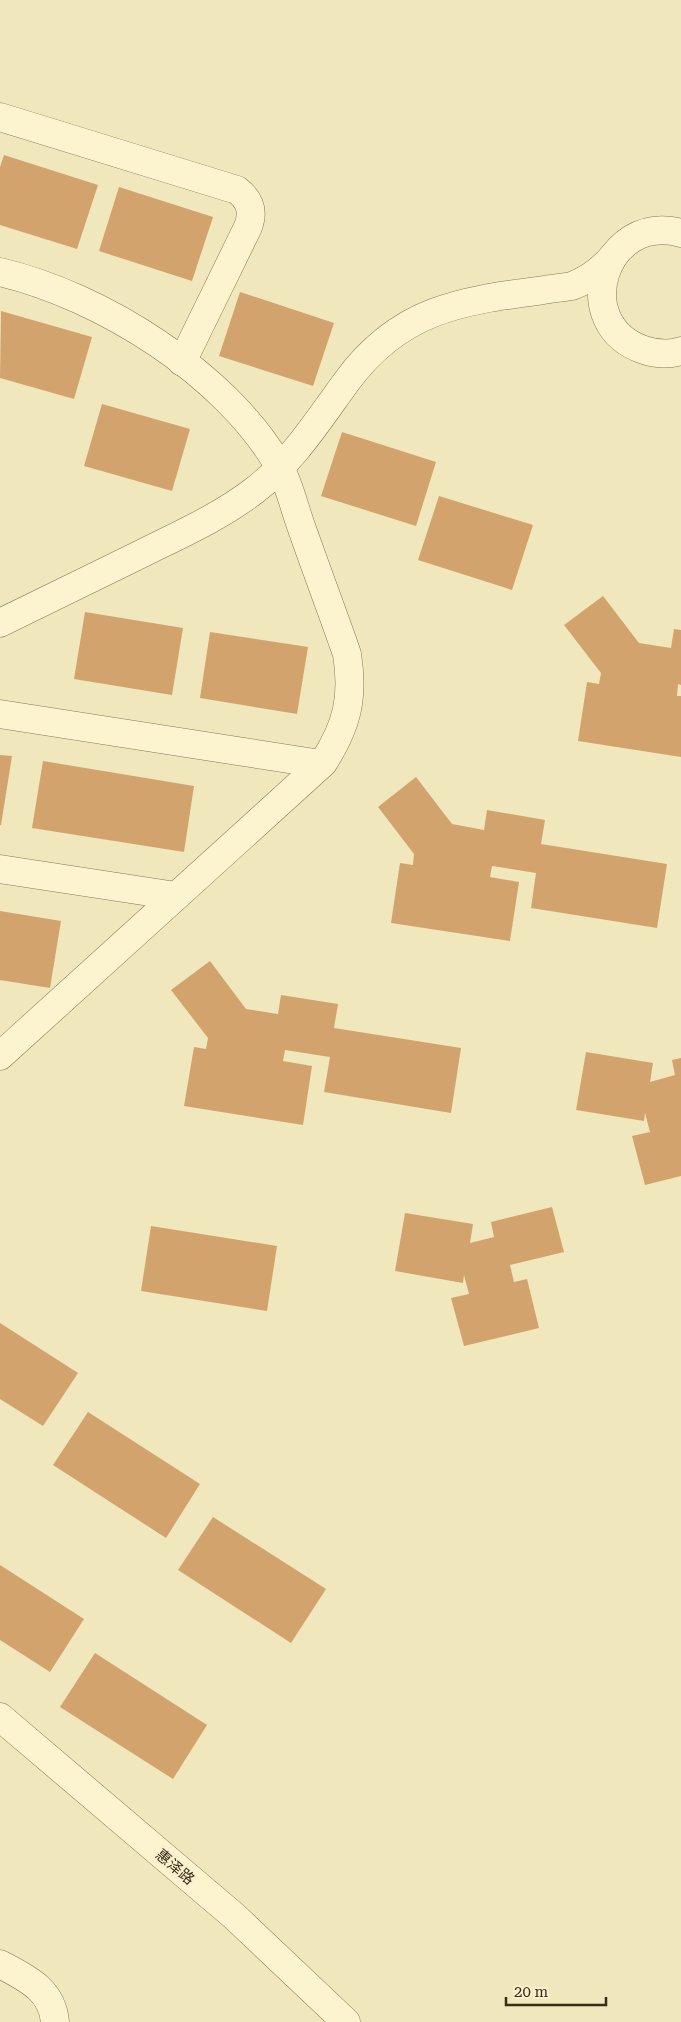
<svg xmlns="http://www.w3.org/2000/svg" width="681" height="2022" viewBox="0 0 681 2022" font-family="'Roboto Serif','Noto Sans SC',serif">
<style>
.building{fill:#d3a36e}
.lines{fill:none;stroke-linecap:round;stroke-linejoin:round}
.minor-casing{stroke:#8a7654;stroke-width:29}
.minor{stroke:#fcf3cf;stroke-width:28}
.labels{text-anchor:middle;stroke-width:4.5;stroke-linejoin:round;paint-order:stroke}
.street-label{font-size:15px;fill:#382b1a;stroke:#f8f0cc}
</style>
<rect width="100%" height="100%" fill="#f1e7bc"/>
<g class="building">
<path d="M4,155L98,185L77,249L0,225V167Z"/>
<path d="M119,187L213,217L192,281L99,251Z"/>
<path d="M240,292L334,323L313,386L219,356Z"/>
<path d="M1,311L92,337L74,399L0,378Z"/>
<path d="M102,404L190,429L172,491L84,466Z"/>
<path d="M342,432L436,462L416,526L321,496Z"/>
<path d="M439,496L533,525L512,590L418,560Z"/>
<path d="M603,596L639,643L671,648L674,629L681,630V685L678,684L677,696H681V757L578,741L587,682L599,684L601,673L564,625Z"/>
<path d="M85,612L183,628L172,695L74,679Z"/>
<path d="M210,632L308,647L297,714L200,698Z"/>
<path d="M0,755L12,756L1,825H0Z"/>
<path d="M43,761L194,786L184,852L32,828Z"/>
<path d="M416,777L452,824L484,830L487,810L545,820L541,844L667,864L657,928L531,908L536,873L492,866L490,877L519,882L510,941L391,923L400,863L413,865L414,854L378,807Z"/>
<path d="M0,911L61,921L50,988L0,980Z"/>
<path d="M210,961L246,1009L278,1014L281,995L338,1004L334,1028L461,1048L451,1113L324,1092L330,1057L285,1050L283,1061L312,1066L303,1125L184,1106L194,1047L206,1049L208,1038L171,990Z"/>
<path d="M586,1052L653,1063L650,1082L675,1075L672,1060L681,1058V1176L645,1185L632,1136L650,1132L645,1113L644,1121L576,1110Z"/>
<path d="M552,1207L564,1252L510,1265L514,1282L527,1279L539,1328L464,1346L451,1298L469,1294L464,1275L463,1283L395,1271L405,1213L473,1224L470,1243L494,1237L491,1222Z"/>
<path d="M151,1226L277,1246L267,1311L141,1291Z"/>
<path d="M0,1323L78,1373L43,1426L0,1399Z"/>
<path d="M88,1412L200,1484L166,1538L53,1465Z"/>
<path d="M213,1517L326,1589L291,1643L178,1570Z"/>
<path d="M0,1565L84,1619L50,1672L0,1640Z"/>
<path d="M95,1653L207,1725L173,1779L60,1707Z"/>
</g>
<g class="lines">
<g class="minor-casing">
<g id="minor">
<path d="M0,117L237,190C250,200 254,211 248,227L182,362"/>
<path d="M681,233C603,212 569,325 644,350C656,354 669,355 681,351"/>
<path d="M0,272C102,296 226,374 279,466C289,483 294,507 301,526C316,569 332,611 347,654C354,698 347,726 323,763L0,1056"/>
<path d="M0,623C48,600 95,576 143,553C181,534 220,517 255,490C293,461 319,419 347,381C407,299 479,300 572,286C590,279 603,269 615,254"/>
<path d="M0,714L321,764"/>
<path d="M0,869L176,896"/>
<path d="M0,1717L234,1916L346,2022"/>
<path d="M0,1964C26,1978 52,1989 55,2022"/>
</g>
</g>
<use href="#minor" class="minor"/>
</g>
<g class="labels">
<g class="street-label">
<text transform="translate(175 1867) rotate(40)" y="5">惠泽路</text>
</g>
</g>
<path d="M506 1997v8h100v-8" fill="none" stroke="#382b1a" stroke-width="2.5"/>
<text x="514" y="1997" font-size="15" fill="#382b1a" stroke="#f8f0cc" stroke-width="4" paint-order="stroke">20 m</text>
</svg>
